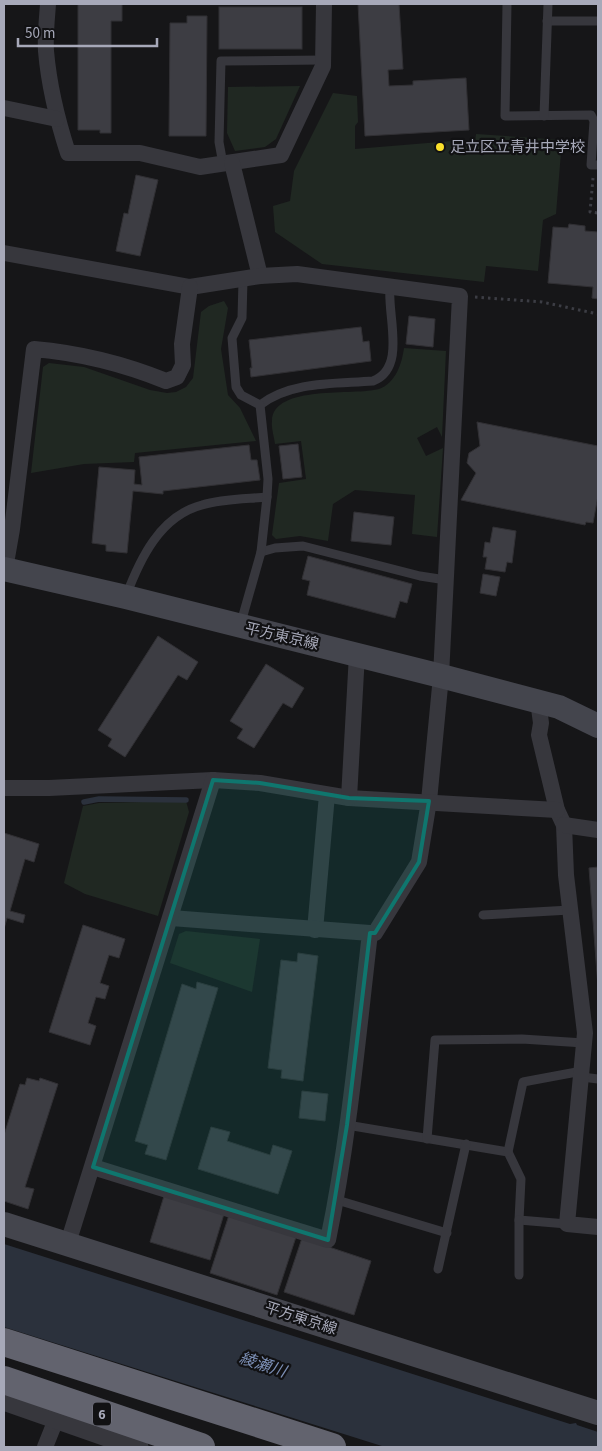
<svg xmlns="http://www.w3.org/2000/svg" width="602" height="1451" viewBox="0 0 602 1451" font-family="'Source Sans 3','Noto Sans JP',sans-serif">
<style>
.green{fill:#202822}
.water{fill:#2b313c}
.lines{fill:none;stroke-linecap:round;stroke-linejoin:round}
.stream{stroke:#2b313c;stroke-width:5.5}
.building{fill:#3d3d43;stroke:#313034}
.path{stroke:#3c3d44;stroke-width:3;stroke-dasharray:2.5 4;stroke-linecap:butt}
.service{stroke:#37373d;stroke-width:9}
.minor{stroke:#37373d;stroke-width:16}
.tertiary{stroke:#37373d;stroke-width:21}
.secondary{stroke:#44454d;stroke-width:24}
.motorway{stroke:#62636e;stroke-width:28}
.marked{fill:#0f766e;fill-opacity:0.2;stroke:#0f766e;stroke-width:4;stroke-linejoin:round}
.poi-dot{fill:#fbe12b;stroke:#111113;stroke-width:2}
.labels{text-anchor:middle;stroke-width:4.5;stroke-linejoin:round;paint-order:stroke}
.shield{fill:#111113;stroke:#7a7b87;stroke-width:1}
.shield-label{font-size:14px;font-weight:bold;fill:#a7a9b9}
.poi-label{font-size:15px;fill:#a7a9b9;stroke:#111113;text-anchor:start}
.street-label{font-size:15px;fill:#a7a9b9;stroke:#111113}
.water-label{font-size:16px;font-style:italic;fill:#7c8fb5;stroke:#111113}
</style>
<rect width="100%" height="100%" fill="#161618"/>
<g class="green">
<path d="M300,86L276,139L265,147L235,151L227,133L228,87Z"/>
<path d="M333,93L357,96L358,122L355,126V149L452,141L453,143L475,144L476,134L562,140L556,214L543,220L538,271L486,266L484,282L322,264L275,232L273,206L290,201L294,171Z"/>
<path d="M224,301L228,308L221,349L228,395L240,408L256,441L135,453L134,462L84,464L31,473L43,367L49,363L84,367L150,390L167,393L176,392L186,387L193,378L201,312L209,306Z"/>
<path d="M404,348L446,351L442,437L437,427L417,438L426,456L443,448L437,537L412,534L415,495L355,490L333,504L328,541L300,536L276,539L272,535L279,483L306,479L301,441L275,444C274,436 271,428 272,421C273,384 355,396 379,389C396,383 402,363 404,348Z"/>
<path d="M186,801L189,812L158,916L85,894L64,883L83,806L99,803Z"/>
<path d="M186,931L260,939L252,992L170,963L179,934Z"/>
</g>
<path class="water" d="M4,1244L570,1424L576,1423L577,1425L598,1432V1447H385L4,1327Z"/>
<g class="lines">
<path class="stream" d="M84,802L99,799L186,800"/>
</g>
<g class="building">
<path d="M78,4H122V21H111V133H100V130H78Z"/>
<path d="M358,4H399L403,69L388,70L389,86L413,85V81L466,78L469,130L365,136Z"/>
<rect x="219" y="7" width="83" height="42"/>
<path d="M187,16H207L206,136H169L170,23H187Z"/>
<path d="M136,175L158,180L140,256L116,251L124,213L128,214Z"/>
<path d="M569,224L585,226V231L598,232V299L592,298L593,287L548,283L553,227L568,228Z"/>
<path d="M409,316L435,319L433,347L406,344Z"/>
<path d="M361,327L363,342L369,341L371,361L251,377L250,368H252L249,340Z"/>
<path d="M477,422L598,446V496L593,523L586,522L585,525L461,500L476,473L467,463L469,453L480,446Z"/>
<path d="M298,444L302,477L283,479L279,446Z"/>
<path d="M249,445L251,460H257L260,480L163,491V494L133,491L127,553L106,551V545L92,543L99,467L135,470L134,484L142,485L139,457Z"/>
<path d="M354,512L394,517L391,545L351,541Z"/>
<path d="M493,527L516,531L512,563L507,562L505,572L485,569L487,557H483L485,542L490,543Z"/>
<path d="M308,556L412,584L407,603L400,601L395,618L307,595L310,581L302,579Z"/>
<path d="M483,574L500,577L496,596L480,593Z"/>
<path d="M158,636L198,662L187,680L178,675L125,757L108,746L112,739L98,730Z"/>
<path d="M266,664L304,688L292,708L283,703L254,748L237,738L243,729L230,721Z"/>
<path d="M4,833L39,844L34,862L25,859L10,911L25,915L23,923L7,918L4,929Z"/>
<path d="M598,867V987L589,868Z"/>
<path d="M83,925L125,939L119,958L109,955L100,983L109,986L105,999L96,997L88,1023L96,1026L90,1045L49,1032Z"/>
<path d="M298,953L318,956L303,1081L281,1078L282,1070L268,1068L281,960L297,962Z"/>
<path d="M197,982L218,988L166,1160L145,1154L148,1145L135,1141L182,984L196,989Z"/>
<path d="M27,1078L39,1081L40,1078L58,1084L25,1187L34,1189L28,1209L4,1201V1135L20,1084L25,1085Z"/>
<path d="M302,1091L328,1094L325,1121L299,1118Z"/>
<path d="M211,1127L230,1132L227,1141L270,1155L273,1145L292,1151L278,1194L198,1169Z"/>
<path d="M164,1196L224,1214L210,1260L150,1242Z"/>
<path d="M229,1215L296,1237L277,1295L210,1273Z"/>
<path d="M302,1238L371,1261L354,1315L284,1292Z"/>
</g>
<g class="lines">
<g class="path">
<path d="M593,178L590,212L598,213"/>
<path d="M475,297L542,302L598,314"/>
</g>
<g class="service">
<path d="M507,4L505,116L591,115L594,121L591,165H598"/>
<path d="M547,21H598"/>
<path d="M544,116L548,4"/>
<path d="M223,164L219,142L221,61L323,60"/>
<path d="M260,405C291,381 335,384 373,381C407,368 387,316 390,287"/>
<path d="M261,552L275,548L303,546L420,576L446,580"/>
<path d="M126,596C140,559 160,516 202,505C222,499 246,499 267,497"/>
<path d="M240,626L261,552L267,497L268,479L260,405L241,395L236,387L232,338L242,318L243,280"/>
<path d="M483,915L570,910"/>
<path d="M582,1077L598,1079"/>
<path d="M347,1125L508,1152L521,1179L519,1220L567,1224"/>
<path d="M427,1139L435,1040L522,1039L584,1043"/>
<path d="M508,1152L523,1082L582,1071"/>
<path d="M337,1200L447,1233"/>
<path d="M438,1269L466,1144"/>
<path d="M519,1275V1220"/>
</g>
<g class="minor">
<path d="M48,4C47,19 45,35 46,51C49,86 57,119 68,153H140L200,167L281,155L323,66L324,4"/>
<path d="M4,108L57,119"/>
<path d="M232,163L260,276"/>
<path d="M4,253L190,287L260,276L297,274L460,296L441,676L429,801L419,862L375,933H370"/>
<path d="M5,569L12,529L34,349C80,353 124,364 166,381L177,377L183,365L182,344L190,287"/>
<path d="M538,701L541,723L539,735L557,810L564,825L566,875L585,1033L567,1224L598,1227"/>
<path d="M4,788H49L213,780L260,783L349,798L557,810"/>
<path d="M349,798L357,654"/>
<path d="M564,825L598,830"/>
<path d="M315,930L327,795"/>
<path d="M93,1167L328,1240C349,1139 358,1036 370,933L171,918"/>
<path d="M68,1243L213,780"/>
<path d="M45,1447L57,1417"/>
</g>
<path class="tertiary" d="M4,1400L138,1447"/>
<g class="secondary">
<path d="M4,569L126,597L441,676L559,707L598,726"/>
<path d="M4,1224L598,1413"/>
</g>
<g class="motorway">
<path d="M4,1342L332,1447"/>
<path d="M4,1380L201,1447"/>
</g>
</g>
<path class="marked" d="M213,780L260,783L349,798L429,801L419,862L375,933H370L347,1125L328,1240L93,1167Z"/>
<circle class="poi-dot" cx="440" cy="147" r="5"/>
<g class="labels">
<rect class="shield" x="93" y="1402.5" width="18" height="23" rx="4"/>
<g class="shield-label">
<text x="102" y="1419">6</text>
</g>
<g class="poi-label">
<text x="450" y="152">足立区立青井中学校</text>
</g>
<g class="street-label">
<text transform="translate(282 636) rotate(13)" y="5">平方東京線</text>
<text transform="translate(301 1318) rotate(18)" y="5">平方東京線</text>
</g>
<g class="water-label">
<text transform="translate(263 1364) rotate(18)" y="6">綾瀬川</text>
</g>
</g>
<rect width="602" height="1451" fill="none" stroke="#a7a9b9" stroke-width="10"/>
<path d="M18 38v8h139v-8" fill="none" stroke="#a7a9b9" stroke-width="2.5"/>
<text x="25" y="38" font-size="15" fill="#a7a9b9" stroke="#111113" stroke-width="4" paint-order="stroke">50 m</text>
</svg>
